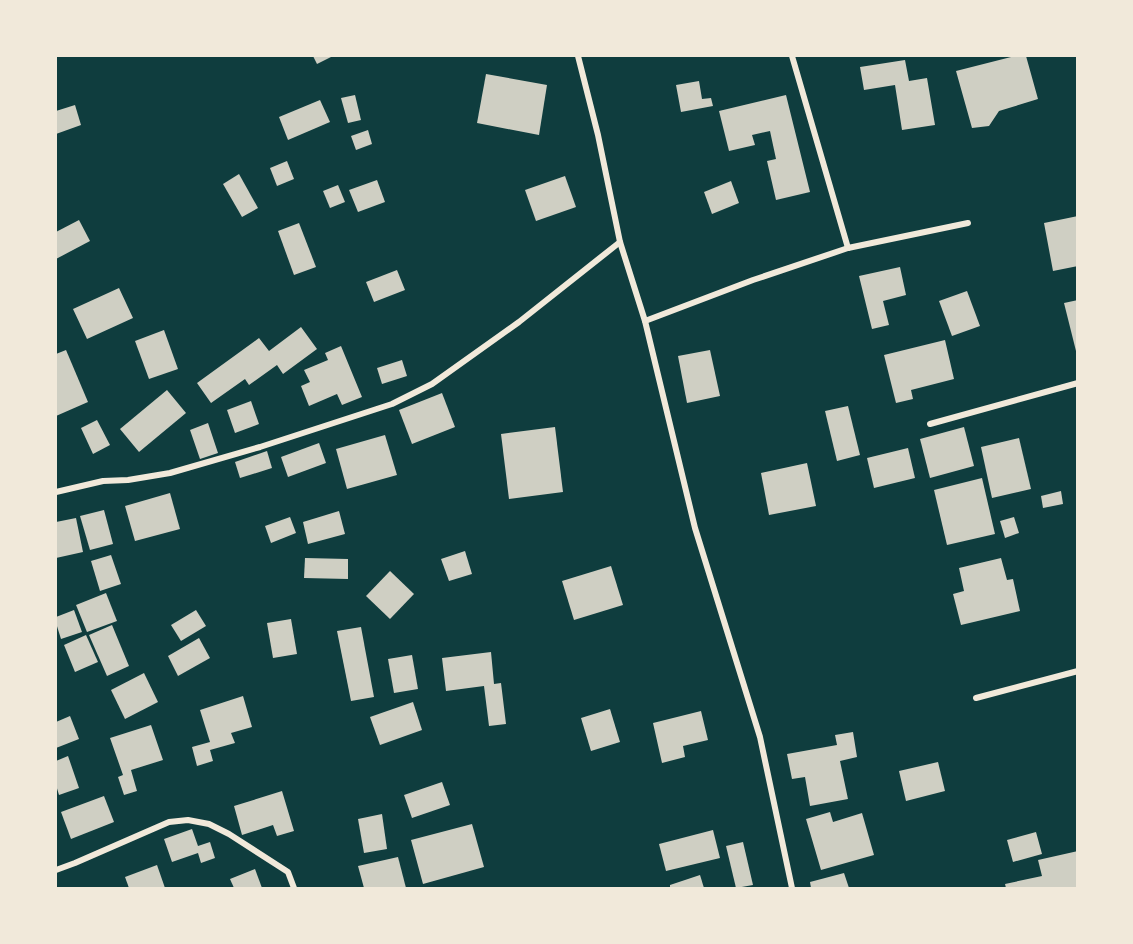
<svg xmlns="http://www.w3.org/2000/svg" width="1133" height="944" viewBox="0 0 1133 944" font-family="'IBM Plex Sans',sans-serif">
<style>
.building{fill:#cfcfc3}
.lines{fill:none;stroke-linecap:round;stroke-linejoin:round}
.minor{stroke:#f1e9da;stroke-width:6}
</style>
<rect width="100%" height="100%" fill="#0f3d3e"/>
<g class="building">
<path d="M313,56H333L317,64Z"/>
<path d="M1015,56H1026L1038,99L999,111L989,126L972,128L956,71Z"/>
<path d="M905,60L909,81L927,78L935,125L902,130L895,85L864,90L860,67Z"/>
<path d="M486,74L547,85L539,135L477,123Z"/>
<path d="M699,81L702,99L711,98L713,106L681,112L676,85Z"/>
<path d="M355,95L361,120L348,123L341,98Z"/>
<path d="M786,95L810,192L776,200L767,161L776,159L770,131L752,135L755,145L729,151L719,111Z"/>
<path d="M320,100L330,122L288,140L279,117Z"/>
<path d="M75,105L81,125L56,134V111Z"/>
<path d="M368,130L372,144L356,150L351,136Z"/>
<path d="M287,161L294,179L277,186L270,168Z"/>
<path d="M239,174L258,208L242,217L223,184Z"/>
<path d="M565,176L576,207L536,221L525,190Z"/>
<path d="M377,180L385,202L358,212L349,190Z"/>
<path d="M731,181L739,203L712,214L704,192Z"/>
<path d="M338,185L345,202L330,208L323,191Z"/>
<path d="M1078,216V266L1053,271L1044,223Z"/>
<path d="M79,220L90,241L56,259V232Z"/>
<path d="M299,223L316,267L294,275L278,231Z"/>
<path d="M900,267L906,295L883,301L889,325L872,329L859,276Z"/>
<path d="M397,270L405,290L374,302L366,282Z"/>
<path d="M119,288L133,318L87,339L73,309Z"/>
<path d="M967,291L980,326L952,336L939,301Z"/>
<path d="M1078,300V355H1077L1064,303Z"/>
<path d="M301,327L317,349L283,374L277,365L249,385L245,379L211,403L197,383L259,338L269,351Z"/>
<path d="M164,330L178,369L149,379L135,341Z"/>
<path d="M945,340L954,379L911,390L913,399L896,403L884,355Z"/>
<path d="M341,346L362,397L342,405L337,394L309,406L301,386L310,382L304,370L328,360L325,353Z"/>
<path d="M66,350L88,402L56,416V354Z"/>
<path d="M710,350L720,396L687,403L678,356Z"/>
<path d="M402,360L407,376L382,384L377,368Z"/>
<path d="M167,390L186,413L139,452L120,429Z"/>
<path d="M442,393L455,427L412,444L399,410Z"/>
<path d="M251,401L259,424L235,433L227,410Z"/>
<path d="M848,406L860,455L837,461L825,411Z"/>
<path d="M97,420L110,445L93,454L81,428Z"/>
<path d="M208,423L218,453L200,459L190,430Z"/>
<path d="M555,427L563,492L509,499L501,434Z"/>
<path d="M964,427L974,466L930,478L920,439Z"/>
<path d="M385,435L397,475L347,489L336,449Z"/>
<path d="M1019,438L1031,489L992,498L981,447Z"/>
<path d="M319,443L326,463L288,477L281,457Z"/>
<path d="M908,448L915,478L874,488L867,458Z"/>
<path d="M267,451L272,468L240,478L235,462Z"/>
<path d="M807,463L816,506L769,515L761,473Z"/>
<path d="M982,478L995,534L947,545L934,490Z"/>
<path d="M1061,491L1063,504L1043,508L1041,496Z"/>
<path d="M170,493L180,529L135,541L125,506Z"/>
<path d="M104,510L113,544L90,550L80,516Z"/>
<path d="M339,511L345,534L308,544L303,522Z"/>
<path d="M290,517L296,533L271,543L265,526Z"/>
<path d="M1014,517L1019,533L1005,538L1000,521Z"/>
<path d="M76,518L83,552L56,558V522Z"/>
<path d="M465,551L472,574L449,581L441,559Z"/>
<path d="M111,555L121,584L100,591L91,561Z"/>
<path d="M305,558L348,559V579L304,578Z"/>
<path d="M1001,558L1007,580L1013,579L1020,611L961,625L953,594L964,591L959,568Z"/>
<path d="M611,566L623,605L574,620L562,581Z"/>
<path d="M390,571L414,594L390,619L366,596Z"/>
<path d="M106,593L117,621L87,632L76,605Z"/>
<path d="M74,610L82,632L61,639L56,623V617Z"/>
<path d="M196,610L206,626L181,641L171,625Z"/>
<path d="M291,619L297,654L273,658L267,623Z"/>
<path d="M112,625L129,666L107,676L89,635Z"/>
<path d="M361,627L374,697L351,701L337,631Z"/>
<path d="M86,635L98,662L75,672L64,645Z"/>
<path d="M199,638L210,658L178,676L168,656Z"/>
<path d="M491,652L494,684L501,683L506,724L489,726L484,686L446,691L442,658Z"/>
<path d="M412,655L418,689L394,693L388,659Z"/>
<path d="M144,673L158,702L125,719L111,690Z"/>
<path d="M243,696L252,727L231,733L235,743L210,750L213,761L197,766L192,747L210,742L200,710Z"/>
<path d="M413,702L422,730L380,745L370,717Z"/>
<path d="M610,709L620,742L591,751L581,718Z"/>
<path d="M701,711L708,740L683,746L685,757L662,763L653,723Z"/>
<path d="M70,716L79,739L56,748V722Z"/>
<path d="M151,725L163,760L131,770L137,791L124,795L118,777L123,775L110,738Z"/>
<path d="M853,732L857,757L840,761L848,799L810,806L805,777L792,779L787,754L837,745L835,735Z"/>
<path d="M68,756L79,788L59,795L56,785V761Z"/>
<path d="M938,762L945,791L906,801L899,771Z"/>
<path d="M442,782L450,805L412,818L404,795Z"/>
<path d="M282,791L294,831L277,836L273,825L242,835L234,806Z"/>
<path d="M104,796L114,822L71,839L61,812Z"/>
<path d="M830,812L833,822L862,813L874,855L821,870L806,819Z"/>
<path d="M382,814L387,849L364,853L358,819Z"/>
<path d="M472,824L484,867L423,884L411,840Z"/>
<path d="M192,829L198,846L210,842L215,858L201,863L198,853L172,862L164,839Z"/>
<path d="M713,830L720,858L666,871L659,844Z"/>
<path d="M1036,832L1042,854L1013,862L1007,840Z"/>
<path d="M743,842L753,885L736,888L726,846Z"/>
<path d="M1078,851V888H1006L1005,884L1042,876L1038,860Z"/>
<path d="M398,857L406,888H364L358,866Z"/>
<path d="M157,865L165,888H129L125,877Z"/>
<path d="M255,869L262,888H234L230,879Z"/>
<path d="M844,873L849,888H811L810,882Z"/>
<path d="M700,875L704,888H670V885Z"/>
</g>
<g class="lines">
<g class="minor">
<path d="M578,56L598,135L620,242L645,321L695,528L760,737L792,888"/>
<path d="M792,56L848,248"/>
<path d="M645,321L753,280L848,248L968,223"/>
<path d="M930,424L1078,383"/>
<path d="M56,492L103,481L128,480L170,473L260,447L392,404L432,384L519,322L620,242"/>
<path d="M976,698L1078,671"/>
<path d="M56,870L75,863L169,822L188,820L209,824L229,834L288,872L294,888"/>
</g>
</g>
<rect width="1133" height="944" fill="none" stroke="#f1e9da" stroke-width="114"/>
</svg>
